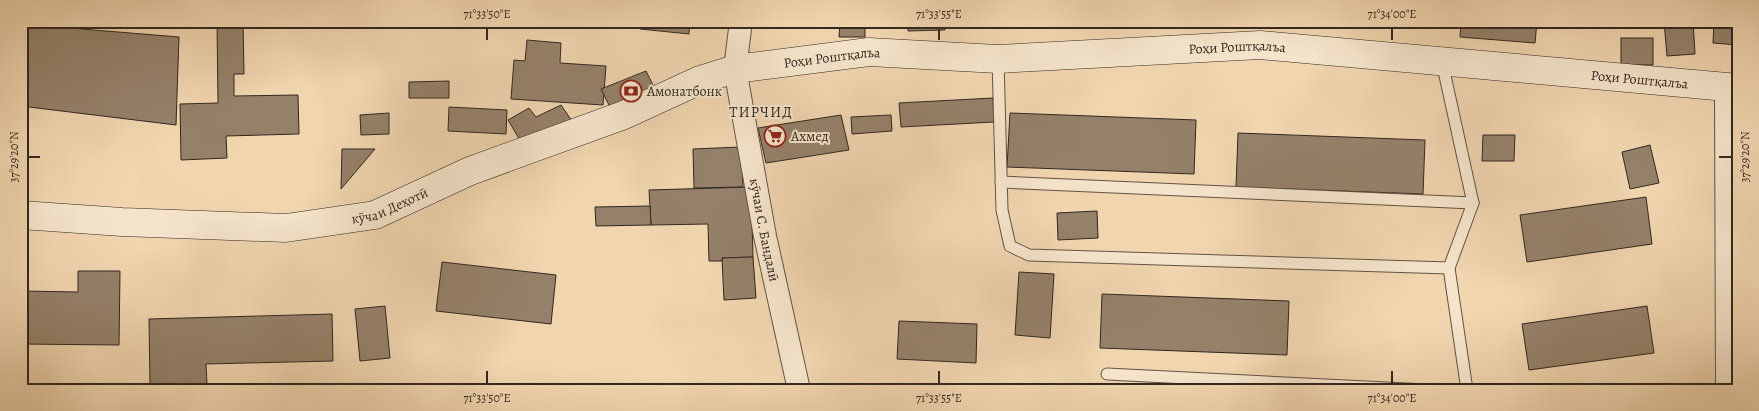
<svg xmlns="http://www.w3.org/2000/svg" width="1759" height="411" viewBox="0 0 1759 411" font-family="Alegreya,serif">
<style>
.building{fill:#95816a;stroke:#322720}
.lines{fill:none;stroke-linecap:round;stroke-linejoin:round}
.service-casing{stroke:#625244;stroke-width:13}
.minor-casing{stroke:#625244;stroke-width:24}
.secondary-casing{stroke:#322720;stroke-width:29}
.service{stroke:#f5e4cb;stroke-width:11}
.minor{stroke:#f5e4cb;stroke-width:22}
.secondary{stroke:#f5e4cb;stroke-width:28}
.ticks{fill:none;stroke:#322720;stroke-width:2}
.labels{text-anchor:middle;stroke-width:4;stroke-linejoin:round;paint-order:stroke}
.street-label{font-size:14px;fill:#322720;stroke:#f5e4cb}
.poi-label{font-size:14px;fill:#322720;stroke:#f5e4cb;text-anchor:start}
.neighbourhood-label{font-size:15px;letter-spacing:1px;fill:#322720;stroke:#f5e4cb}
.neatline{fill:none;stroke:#322720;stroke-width:2}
.ticks-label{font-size:12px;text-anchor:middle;fill:#322720}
</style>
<rect width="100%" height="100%" fill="#f0d5af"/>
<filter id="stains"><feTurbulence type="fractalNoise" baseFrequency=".004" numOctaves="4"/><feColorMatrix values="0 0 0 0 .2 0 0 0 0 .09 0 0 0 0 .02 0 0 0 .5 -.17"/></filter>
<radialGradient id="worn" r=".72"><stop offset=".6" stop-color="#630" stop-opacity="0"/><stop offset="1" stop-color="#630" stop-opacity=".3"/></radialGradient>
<g class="building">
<path d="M243,21L244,74H234V96L298,95L299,134L226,136L227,158L181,160L180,104L218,103L217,22Z"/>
<path d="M641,21H690L689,34L640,29Z"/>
<path d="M840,21H865V37H839Z"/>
<path d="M908,21H945V30L908,31Z"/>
<path d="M1001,21H1027V23Z"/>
<path d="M1461,21H1537L1535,43L1460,37Z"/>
<path d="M1569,21H1619V24L1569,23Z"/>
<path d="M1664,21H1693L1695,54L1667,56Z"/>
<path d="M1714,21H1738V45L1713,43Z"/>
<path d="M21,24L179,37L176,125L21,106Z"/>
<rect x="1621" y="38" width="32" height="27"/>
<path d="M527,40L561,43L560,63L606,66L603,105L511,99L514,60L525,61Z"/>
<path d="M646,71L658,95L612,111L601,89Z"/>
<path d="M449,81V98H409V82Z"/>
<path d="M993,98L994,122L901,127L899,103Z"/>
<path d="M561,105L574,124L524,147L508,120L529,108L536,117Z"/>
<path d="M449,107L507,110L506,134L448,131Z"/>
<path d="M389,113V134L361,135L360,115Z"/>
<path d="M1010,113L1196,120L1194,174L1007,167Z"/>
<path d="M841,115L849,150L766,163L758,128Z"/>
<path d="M891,115L892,131L852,134L851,117Z"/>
<path d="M1238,133L1425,140L1423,194L1236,187Z"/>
<path d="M1483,135H1515L1514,161H1482Z"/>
<path d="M1650,145L1659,183L1630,189L1622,152Z"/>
<path d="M741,147L743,187L694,188L693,149Z"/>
<path d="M342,149H375L341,189Z"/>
<path d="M751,187L753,257L722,258V261H709L708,224L651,225L649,190Z"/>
<path d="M1646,197L1652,244L1527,262L1520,215Z"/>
<path d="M650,206L651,225L596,226L595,207Z"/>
<path d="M1097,211L1098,238L1058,240L1057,213Z"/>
<path d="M753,257L756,298L724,300L722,258Z"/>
<path d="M442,262L556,275L551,324L436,311Z"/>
<path d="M78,271H120L119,345L21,344V291L78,292Z"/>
<path d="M1019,272L1054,274L1050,338L1015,335Z"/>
<path d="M1102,294L1289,301L1287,355L1100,348Z"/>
<path d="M385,306L390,358L360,361L355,309Z"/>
<path d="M1647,306L1654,353L1529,370L1522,324Z"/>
<path d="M332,314L333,361L206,364L207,384L150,385L149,319Z"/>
<path d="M899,321L977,324L976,363L897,359Z"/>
<path d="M1078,384L1079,390H1042V386Z"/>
</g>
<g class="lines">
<g class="service-casing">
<g id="service">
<path d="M998,59L1002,210L1010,246L1029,255L1449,268"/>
<path d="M1442,62L1473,203L1449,268L1467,390"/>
<path d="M1001,182L1473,203"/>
<path d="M1107,374L1427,390"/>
</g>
</g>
<g class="minor-casing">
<g id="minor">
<path id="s1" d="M741,21L735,69L765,236L799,390"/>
<path d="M1726,87L1727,390"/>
</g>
</g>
<g class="secondary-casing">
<g id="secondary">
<path id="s2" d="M21,215L122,222L286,228L375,215L470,171L624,115L700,80L735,69L869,52L998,59L1260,45L1738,88"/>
</g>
</g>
<use href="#service" class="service"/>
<use href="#minor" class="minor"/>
<use href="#secondary" class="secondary"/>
</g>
<path class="ticks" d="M487,28V40M939,28V40M1392,28V40M28,157H40M1719,157H1732M487,371V384M939,371V384M1392,371V384"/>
<defs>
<g id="bank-ring" transform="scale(1.125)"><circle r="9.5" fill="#f5e4cb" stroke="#8f2418" stroke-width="1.5"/><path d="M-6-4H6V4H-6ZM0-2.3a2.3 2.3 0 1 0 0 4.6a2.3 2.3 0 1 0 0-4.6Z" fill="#8f2418"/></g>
<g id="supermarket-ring" transform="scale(1.125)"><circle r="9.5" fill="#f5e4cb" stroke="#8f2418" stroke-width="1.5"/><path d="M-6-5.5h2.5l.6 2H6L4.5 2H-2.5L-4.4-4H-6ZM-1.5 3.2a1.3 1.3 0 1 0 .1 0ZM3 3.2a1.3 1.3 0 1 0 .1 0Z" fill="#8f2418"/></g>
</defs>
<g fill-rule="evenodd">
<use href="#bank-ring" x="631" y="91"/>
<use href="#supermarket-ring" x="775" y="136"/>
</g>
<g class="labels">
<g class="street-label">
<text dy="5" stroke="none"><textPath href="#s2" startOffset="1248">Роҳи Роштқалъа</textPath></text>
<text dy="5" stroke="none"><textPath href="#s2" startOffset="842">Роҳи Роштқалъа</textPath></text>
<text dy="5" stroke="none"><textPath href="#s2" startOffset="1652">Роҳи Роштқалъа</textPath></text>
<text dy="5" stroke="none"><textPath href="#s2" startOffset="372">кӯчаи Деҳотӣ</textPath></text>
<text dy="5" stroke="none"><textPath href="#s1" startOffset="212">кӯчаи С. Бандалӣ</textPath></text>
</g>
<g class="poi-label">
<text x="647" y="96">Амонатбонк</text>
<text x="791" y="141">Ахмед</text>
</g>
<g class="neighbourhood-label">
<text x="761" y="117">ТИРЧИД</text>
</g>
</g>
<rect width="1759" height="411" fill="none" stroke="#f0d5af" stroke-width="55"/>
<rect x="28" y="28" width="1704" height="356" class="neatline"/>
<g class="ticks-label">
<text x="487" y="18">71°33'50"E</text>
<text x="939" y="18">71°33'55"E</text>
<text x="1392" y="18">71°34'00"E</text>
<text transform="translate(14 157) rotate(-90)" y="4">37°29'20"N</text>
<text transform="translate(1745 157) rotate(-90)" y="4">37°29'20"N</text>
<text x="487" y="402">71°33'50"E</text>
<text x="939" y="402">71°33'55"E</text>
<text x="1392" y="402">71°34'00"E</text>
</g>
<rect width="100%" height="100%" filter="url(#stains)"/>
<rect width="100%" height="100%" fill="url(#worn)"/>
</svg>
